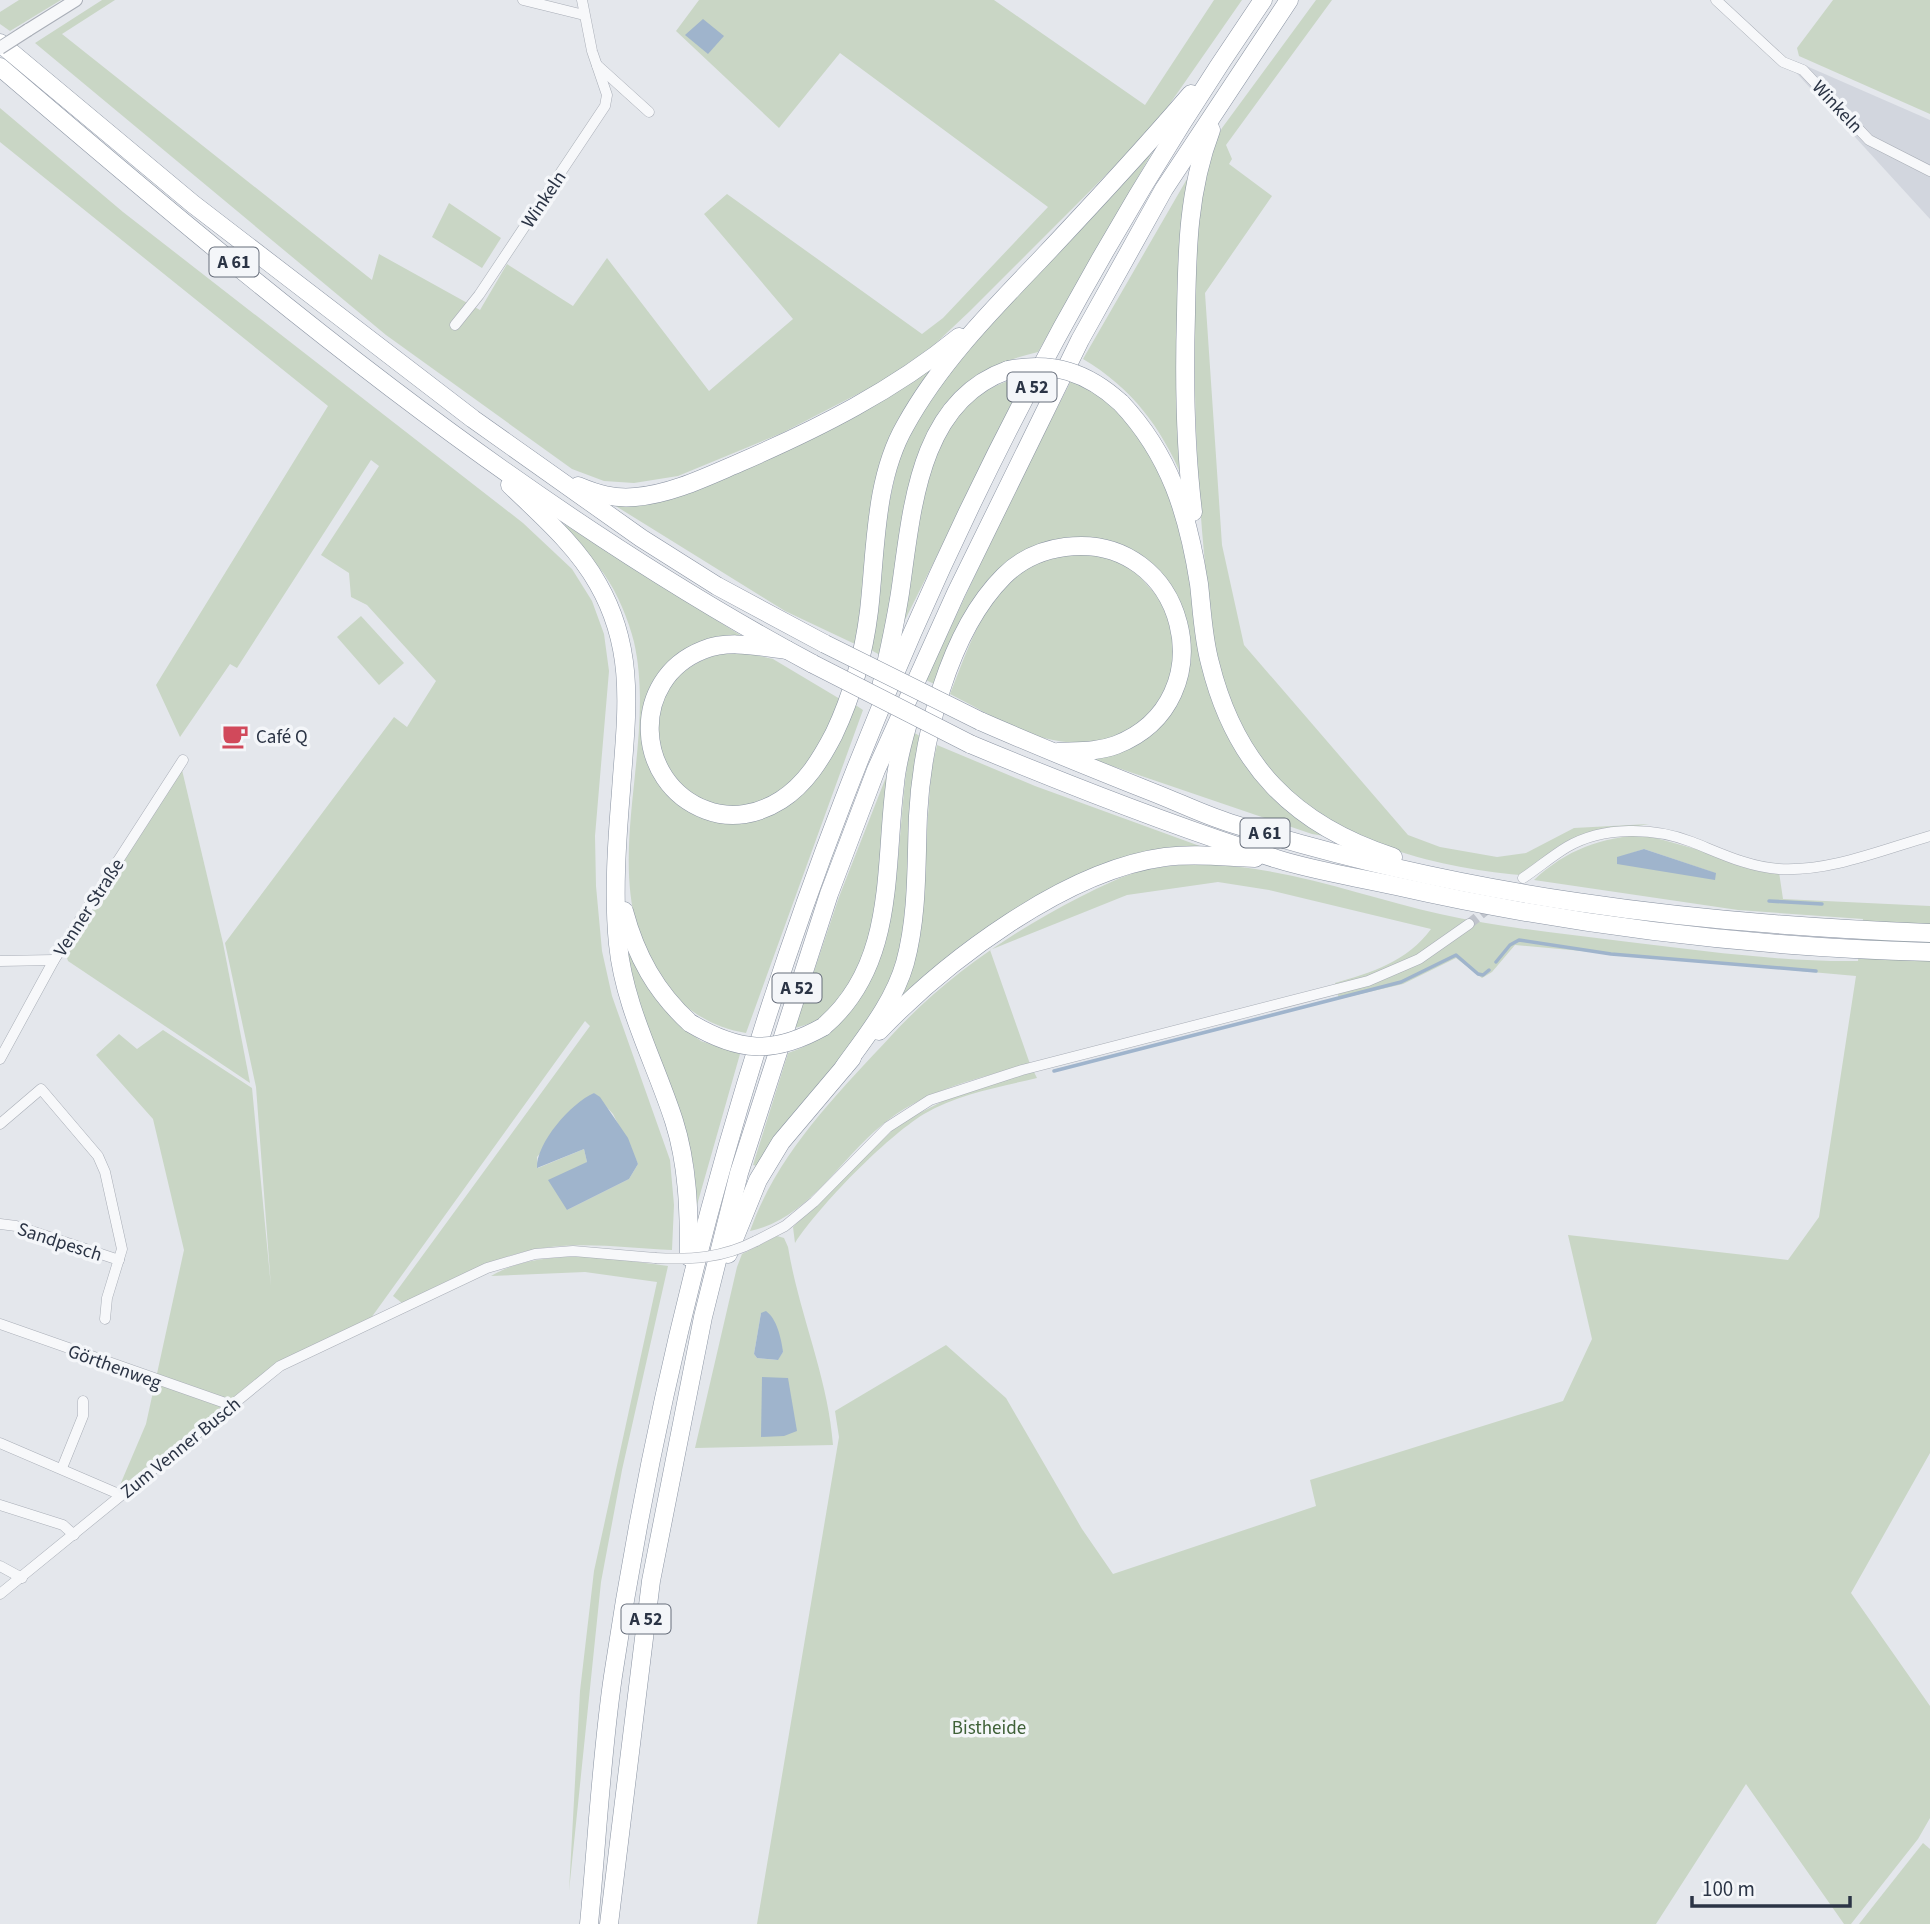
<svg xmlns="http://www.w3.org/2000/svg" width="1930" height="1924" viewBox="0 0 1930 1924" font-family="'Source Sans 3',sans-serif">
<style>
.built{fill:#d2d6de}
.green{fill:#c9d6c5;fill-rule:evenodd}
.water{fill:#9fb4cc}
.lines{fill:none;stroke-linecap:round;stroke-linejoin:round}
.stream{stroke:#9fb4cc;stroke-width:3.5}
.minor-tunnel{stroke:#bfc3cb;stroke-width:10;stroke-dasharray:10 5;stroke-linecap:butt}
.minor-casing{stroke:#a9aeb7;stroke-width:11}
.tertiary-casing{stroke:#a9aeb7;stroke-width:14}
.motorway-casing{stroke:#8b94a3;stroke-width:19}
.minor{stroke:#f7f8fa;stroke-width:10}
.tertiary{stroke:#f7f8fa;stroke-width:12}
.motorway{stroke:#fff;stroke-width:18}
.minor-bridge-casing{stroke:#a9aeb7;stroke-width:11;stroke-linecap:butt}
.tertiary-bridge-casing{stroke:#a9aeb7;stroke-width:14;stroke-linecap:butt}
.motorway-bridge-casing{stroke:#8b94a3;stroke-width:19;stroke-linecap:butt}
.minor-bridge{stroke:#f7f8fa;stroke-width:10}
.tertiary-bridge{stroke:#f7f8fa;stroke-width:12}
.motorway-bridge{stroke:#fff;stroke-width:18}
.labels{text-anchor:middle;stroke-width:7;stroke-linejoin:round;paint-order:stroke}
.shield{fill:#f4f6f9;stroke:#676e7b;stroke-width:2}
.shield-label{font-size:18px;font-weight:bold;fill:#2b3445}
.street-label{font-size:19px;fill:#2b3445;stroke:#f4f6f9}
.poi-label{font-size:19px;fill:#2b3445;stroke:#f4f6f9;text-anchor:start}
.park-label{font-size:19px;fill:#3f6138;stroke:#f4f6f9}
</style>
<rect width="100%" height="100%" fill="#e4e7ec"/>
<path class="built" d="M1795,61L1930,120V219L1791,67Z"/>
<g class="green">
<path d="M19,0H61L10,31L0,24V12Z"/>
<path d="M102,0H115L62,34L372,280L379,254L480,310L507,264L573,306L607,258L709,391L793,319L704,214L727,194L922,334L943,318L1048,207L840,53L779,128L676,31L699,0H994L1145,105L1214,0H1242L1153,128L970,311L934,345L883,381L782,433L678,476L634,483L604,481L572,469L386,335L35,43Z"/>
<path d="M1316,0H1332L1226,145L1232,159L1229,164L1272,196L1205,293L1222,545L1244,645L1408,835L1440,847L1497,857L1526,853L1574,828L1649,824L1575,838L1557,847L1520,875C1424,866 1323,839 1260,760C1236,729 1223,686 1214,648C1207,618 1207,584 1204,553C1196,467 1193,380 1195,293C1197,237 1195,178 1222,128Z"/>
<path d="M1833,0H1930V114L1799,56L1797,48Z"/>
<path d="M0,108L123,212L523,523L572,569L592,601L604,634L609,671L595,836L596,886L602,951L612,996L670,1160L674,1205L672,1250C628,1248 581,1241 537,1249C489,1258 445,1283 402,1303L393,1296L590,1026L585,1021L371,1318L278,1364L126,1483L120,1485L146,1424L184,1250L153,1119L96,1055L119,1034L137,1049L163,1030L252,1088L271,1287L256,1087L225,943L394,717L407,727L436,681L367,605L351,597L349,573L321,555L379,466L371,460L237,668L230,664L180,737L156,685L328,406L0,142ZM594,1093L613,1114L638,1164L629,1179L567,1210L587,1162L584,1149L538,1168L537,1157Z"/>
<path d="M1158,142L1038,352C978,367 953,383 925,440L880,655L869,649L884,526L903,441L948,368Z"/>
<path d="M1191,172L1183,479C1161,427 1132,388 1083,359Z"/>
<path d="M449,203L501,238L482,268L432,237Z"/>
<path d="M948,352L909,404L857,645L785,611L606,500H652Z"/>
<path d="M1026,377L899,632C913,547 917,392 1026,377Z"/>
<path d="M1072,379L1104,395L1166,471L1232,741L1331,837L1312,834L1077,754L1148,729L1187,641L1128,553L1022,557L938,686L926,680L1015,490Z"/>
<path d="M564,524L745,638L674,665L648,742L694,808L777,809L854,704L863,710L746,1033C716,1028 688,1013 669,989C587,888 660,757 634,642C628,619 618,594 604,574C592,557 575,542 564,524Z"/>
<path d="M1088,552C1101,556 1116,560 1128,566C1137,571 1144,582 1151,589C1197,639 1171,719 1107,740C1092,745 1069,743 1053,740C1018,734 982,710 950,694C969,647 988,583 1039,560C1053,554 1072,554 1088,552Z"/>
<path d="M361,616L404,663L379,685L337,637Z"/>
<path d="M737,651L773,659L840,699C833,717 827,743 815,758C807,769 793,786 782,794C747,817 681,808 665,766C641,706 675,658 737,651Z"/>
<path d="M913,732L925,739L908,930L889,991L851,1051L809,1096L757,1166L753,1165L788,1053C919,1008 888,841 913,732Z"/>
<path d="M899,744L886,863L859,980L819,1021L795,1028L839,897Z"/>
<path d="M937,745L1035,786L1208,849L1119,863L896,1006L921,917L931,772Z"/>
<path d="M182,770L223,943L250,1083L68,961L65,952Z"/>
<path d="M1645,835L1779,872L1783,899L1930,906V1453L1851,1593L1930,1706V1818L1918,1839L1851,1924H1844L1746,1784L1656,1924H757L839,1437L835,1411L946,1345L1006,1398L1082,1529L1113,1574L1316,1506L1310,1480L1563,1401L1592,1339L1568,1235L1788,1260L1819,1217L1856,976L1515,945L1492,972L1482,978L1456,958L1403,984L1339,999L1335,983C1371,973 1408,961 1431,929L1269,890L1218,882L1127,895L990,950L1030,1064C980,1078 923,1090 882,1125C839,1160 808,1219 750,1231C777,1154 836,1095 891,1036C945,977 1010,933 1080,897C1100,887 1123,875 1145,870C1242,849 1347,893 1440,914C1502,928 1566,934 1629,942C1704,951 1783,962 1858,961L1863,919L1738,910L1534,880C1566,850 1601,837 1645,835ZM1644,849L1715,873L1617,858Z"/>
<path d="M622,933L684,1029L701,1041L740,1054L697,1205L694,1167L686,1135L633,986Z"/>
<path d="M1033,1070L1037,1078C1000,1087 957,1094 924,1114C885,1138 820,1205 795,1243L793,1227L900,1123L955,1095Z"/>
<path d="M777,1236L784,1238L788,1247C799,1314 828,1377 833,1445L695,1448L737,1267L742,1254ZM761,1313L783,1352L777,1360L757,1358L754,1354Z"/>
<path d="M594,1256L668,1266L622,1470L601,1582L569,1891L580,1691L594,1571L657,1282L585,1272L491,1276C524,1257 558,1257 594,1256Z"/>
<path d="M1923,1843L1930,1849V1924H1859Z"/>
</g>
<g class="water">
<path d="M703,19L724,36L708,54L685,35Z"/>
<path d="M1644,849L1716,873L1715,880L1617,864V857Z"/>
<path d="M594,1093L600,1097L628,1138L638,1164L629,1179L567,1210L548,1180L587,1162L584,1149L537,1168C536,1143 571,1103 594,1093Z"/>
<path d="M766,1311C777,1319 781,1338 783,1352L778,1360L757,1358L754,1354L761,1313Z"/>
<path d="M762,1377L788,1378L797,1431L784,1436L761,1437Z"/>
</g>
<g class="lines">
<g class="stream">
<path d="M1769,901L1822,904"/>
<path d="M1496,962L1510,945L1519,940L1611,954L1816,971"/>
<path d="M1054,1071L1401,982L1456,955L1478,974L1483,975L1489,970"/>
</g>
<path class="minor-tunnel" d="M1469,924L1491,906"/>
<g class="minor-casing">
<g id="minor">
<path d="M523,0L584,15"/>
<path d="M1716,0L1783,62L1803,70L1869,140L1930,171"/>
<path d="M597,65L649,112"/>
<path d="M455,325L479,295L605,106L607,95L592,51L582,0"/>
<path d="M1523,878C1538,868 1552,856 1567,847C1603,826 1654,827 1692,842C1720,853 1748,867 1779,869C1829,872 1882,850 1930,836"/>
<path d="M0,961L54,960"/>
<path d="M0,1059L54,960L183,760"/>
<path d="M0,1124L41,1089L98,1156L105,1172L122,1249L107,1298L105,1319"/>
<path d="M0,1224L16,1226L119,1260"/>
<path d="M756,1241L785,1226L814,1202L888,1127L930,1100L1022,1070L1368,981L1419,959L1469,924"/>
<path d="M0,1324L231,1405"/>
<path d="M0,1443L121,1495"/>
<path d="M62,1468L83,1416V1401"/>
<path d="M0,1505L63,1525L74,1535"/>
<path d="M0,1566L22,1578"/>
<path d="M0,1594L280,1366L487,1268L535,1254L573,1251L655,1258"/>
</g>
</g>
<g class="tertiary-casing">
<path id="tertiary" d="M28,30L76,0"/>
</g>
<g class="motorway-casing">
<g id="motorway">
<path d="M0,43L193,204L473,419L641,538L717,586L825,644"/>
<path d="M0,67C255,285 516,505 813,664"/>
<path d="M1121,403C1170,455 1188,514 1199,584C1202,610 1203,638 1210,663C1235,765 1294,825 1393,857"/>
<path d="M510,485C541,515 577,546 598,584C637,652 626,716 621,791C617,840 613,895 618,944C624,1006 655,1062 674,1121C688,1165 689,1211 689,1257"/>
<path d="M578,486C597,494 614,499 635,497C672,494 708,476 741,462C819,428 893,391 959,337"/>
<path d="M1193,512C1185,447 1184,380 1186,314C1187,251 1188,190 1211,130"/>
<path d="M787,650C760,647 730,639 703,650C629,679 634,783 706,810C732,820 759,814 781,800C806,784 821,759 834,734C852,696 864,652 869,611C876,551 874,480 905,426C939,364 990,312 1039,261C1091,206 1142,151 1191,94"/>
<path d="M881,687C888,656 895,625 900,593C912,512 917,402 1008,370"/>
<path d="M980,721C1037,746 1094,769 1152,792C1178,802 1204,815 1230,823C1463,896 1688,924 1930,933"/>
<path d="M970,744C1071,786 1172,826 1277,859C1315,871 1356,877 1396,886C1572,926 1749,947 1930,952"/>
<path d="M624,911C636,956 656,992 690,1023"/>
<path d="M823,1027C896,965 884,870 895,784C897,760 904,738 910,716"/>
<path d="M879,1031C947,960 1066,870 1165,857C1196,853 1225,857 1255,858"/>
<path d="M844,1067C867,1035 894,1002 905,963C918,915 916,865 918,816C922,739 948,632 1004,576C1021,559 1042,550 1065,547C1186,531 1229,701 1116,745C1097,752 1078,751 1058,752"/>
<path d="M728,1254L758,1180L781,1142L852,1058"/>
<path d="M589,1924C597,1842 601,1758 613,1676C702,1079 921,499 1263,0"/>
<path d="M609,1924L651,1581L703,1317L739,1173L829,894L876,770L956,593L1080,340L1164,189L1289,0"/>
</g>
</g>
<use href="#minor" class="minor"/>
<use href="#tertiary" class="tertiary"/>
<use href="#motorway" class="motorway"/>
<g class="minor-bridge-casing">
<path id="minor-bridge" d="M655,1258C691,1260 723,1258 756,1241"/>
</g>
<g class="tertiary-bridge-casing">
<path id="tertiary-bridge" d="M0,48L28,30"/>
</g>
<g class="motorway-bridge-casing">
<g id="motorway-bridge">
<path d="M1008,370C1053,361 1087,372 1121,403"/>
<path d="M825,644L980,721"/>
<path d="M813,664L970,744"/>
<path d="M690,1023C739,1052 773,1055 823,1027"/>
</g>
</g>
<use href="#minor-bridge" class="minor-bridge"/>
<use href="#tertiary-bridge" class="tertiary-bridge"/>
<use href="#motorway-bridge" class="motorway-bridge"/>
</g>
<defs>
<g id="cafe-bare" transform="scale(2.1)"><path d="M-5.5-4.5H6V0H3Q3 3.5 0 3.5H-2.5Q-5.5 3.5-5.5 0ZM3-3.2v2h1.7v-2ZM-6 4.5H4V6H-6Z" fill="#d1495b" stroke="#f4f6f9" stroke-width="2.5" paint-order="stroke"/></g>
</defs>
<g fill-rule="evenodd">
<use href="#cafe-bare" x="235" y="736"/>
</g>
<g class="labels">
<g class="shield">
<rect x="209.5" y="247.5" width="49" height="29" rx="5"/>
<rect x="1007.5" y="372.5" width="49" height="29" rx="5"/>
<rect x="1240.5" y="818.5" width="49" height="29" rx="5"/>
<rect x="772.5" y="973.5" width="49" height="29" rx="5"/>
<rect x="621.5" y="1604.5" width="49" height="29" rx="5"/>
</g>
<g class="shield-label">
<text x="234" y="268">A 61</text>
<text x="1032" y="393">A 52</text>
<text x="1265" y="839">A 61</text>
<text x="797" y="994">A 52</text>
<text x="646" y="1625">A 52</text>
</g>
<g class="street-label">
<text transform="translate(1838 106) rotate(47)" y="7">Winkeln</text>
<text transform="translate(543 199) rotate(-56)" y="7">Winkeln</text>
<text transform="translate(88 907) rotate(-57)" y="7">Venner Straße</text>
<text transform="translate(60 1241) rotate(18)" y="7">Sandpesch</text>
<text transform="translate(115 1366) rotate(20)" y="7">Görthenweg</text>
<text transform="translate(180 1447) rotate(-39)" y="7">Zum Venner Busch</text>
</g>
<g class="poi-label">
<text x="256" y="743">Café Q</text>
</g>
<g class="park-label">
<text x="989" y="1734">Bistheide</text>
</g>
</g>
<path d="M1692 1896v10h158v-10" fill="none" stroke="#2b3445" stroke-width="3.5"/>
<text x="1702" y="1896" font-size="21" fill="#2b3445" stroke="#f4f6f9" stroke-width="5" paint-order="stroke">100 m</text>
</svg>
